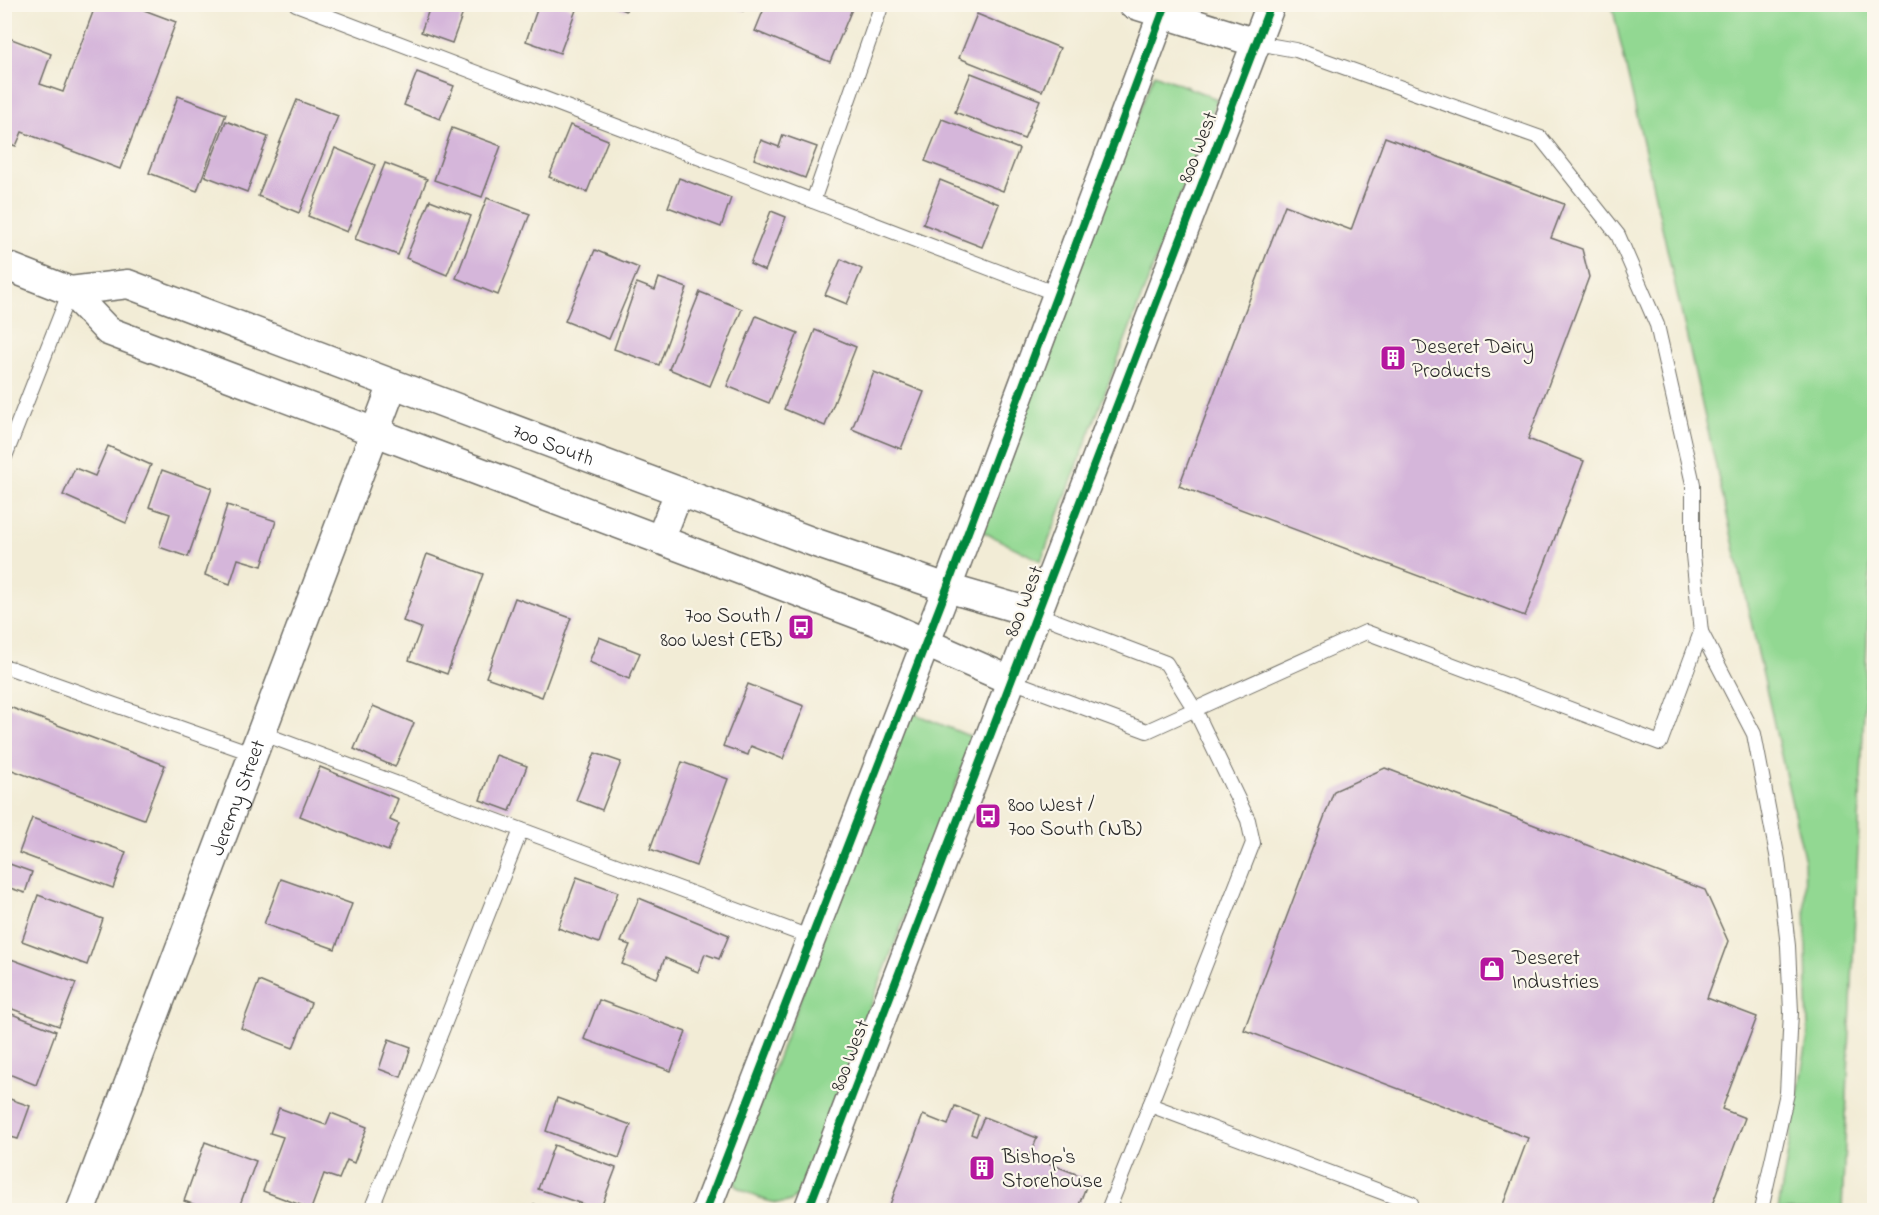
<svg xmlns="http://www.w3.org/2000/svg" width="1879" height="1215" viewBox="0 0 1879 1215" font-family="'Indie Flower',sans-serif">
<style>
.green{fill:#92d892;stroke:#5e825e;stroke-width:1.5}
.building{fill:#d5b6da}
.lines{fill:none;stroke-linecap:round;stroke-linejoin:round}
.service-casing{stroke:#716f67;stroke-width:16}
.minor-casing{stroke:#716f67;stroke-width:31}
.service{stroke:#fff;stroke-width:14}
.minor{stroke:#fff;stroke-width:28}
.cycleway-casing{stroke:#fbf7ec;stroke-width:11}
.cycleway{stroke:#00873e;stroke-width:8}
.labels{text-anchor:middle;stroke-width:4.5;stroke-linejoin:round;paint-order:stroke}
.street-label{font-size:21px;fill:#2b2b2b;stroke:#fbf7ec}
.poi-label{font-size:21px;fill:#2b2b2b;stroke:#fbf7ec;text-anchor:start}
</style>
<rect width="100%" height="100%" fill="#fbf7ec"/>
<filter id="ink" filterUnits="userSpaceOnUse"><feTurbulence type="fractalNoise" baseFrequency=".0167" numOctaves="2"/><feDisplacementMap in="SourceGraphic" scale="12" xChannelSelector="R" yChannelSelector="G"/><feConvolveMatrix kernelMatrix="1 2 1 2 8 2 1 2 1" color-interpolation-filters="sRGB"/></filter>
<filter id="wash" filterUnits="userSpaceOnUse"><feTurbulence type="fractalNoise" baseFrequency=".008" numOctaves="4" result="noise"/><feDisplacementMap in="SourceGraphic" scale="24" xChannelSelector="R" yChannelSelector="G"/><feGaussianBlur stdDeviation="1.35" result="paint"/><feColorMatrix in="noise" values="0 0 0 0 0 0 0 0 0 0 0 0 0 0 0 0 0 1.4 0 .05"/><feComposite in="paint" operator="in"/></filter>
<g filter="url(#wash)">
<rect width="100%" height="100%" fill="#f2ecd6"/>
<g class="green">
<path d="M1612,5H1874V483L1842,1210H1778L1808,1035L1804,857Z"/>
<path d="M1154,74L1217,99L1041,561L977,529Z"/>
<path d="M908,711L974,738L798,1194C785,1214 754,1196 737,1187L733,1177Z"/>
</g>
<g id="blocks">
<g class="building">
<path d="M96,4H146L144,10L176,22L120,169L22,132L16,146L4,142V36L51,54L40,84L63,92Z"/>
<path d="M431,4H449L464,10L452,43L421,32Z"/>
<path d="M539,4H562L576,10L560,53L526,41Z"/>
<path d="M610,4H628L626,11Z"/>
<path d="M726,4H746L743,11Z"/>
<path d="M766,4H854L830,62L755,31Z"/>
<path d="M977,14L1060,48L1042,91L959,58Z"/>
<path d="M417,72L454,86L440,119L404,105Z"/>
<path d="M971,73L1040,100L1024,139L955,112Z"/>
<path d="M178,96L226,114L197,191L149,173Z"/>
<path d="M297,100L338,116L299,213L258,196Z"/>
<path d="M942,119L1019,149L1003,191L925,161Z"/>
<path d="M226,121L268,137L247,192L205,176Z"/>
<path d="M570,125L608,140L587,192L549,177Z"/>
<path d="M452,128L501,146L482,197L434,180Z"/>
<path d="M783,135L817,147L805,178L754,159L761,140L779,147Z"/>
<path d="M1385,137L1564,204L1551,238L1582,249L1589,277L1528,439L1584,461L1525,616L1179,486L1285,205L1351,230Z"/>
<path d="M335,148L375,165L347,232L308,216Z"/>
<path d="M385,163L427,179L398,255L355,239Z"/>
<path d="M679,178L731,198L721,227L668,207Z"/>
<path d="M940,180L999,204L982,247L923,224Z"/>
<path d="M487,198L530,214L498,295L456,278Z"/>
<path d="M430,200L471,216L447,275L406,258Z"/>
<path d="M771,211L786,217L765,271L750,264Z"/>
<path d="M595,250L639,268L609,339L565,321Z"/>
<path d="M841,259L862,269L847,304L825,295Z"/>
<path d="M659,278L687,288L659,365L614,349L637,283L655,290Z"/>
<path d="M700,292L742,309L710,386L669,369Z"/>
<path d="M756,316L798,333L769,403L727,386Z"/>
<path d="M815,330L856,347L825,426L784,409Z"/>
<path d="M874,372L924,392L901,449L852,429Z"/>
<path d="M108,446L151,465L126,523L63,495L75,468L95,476Z"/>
<path d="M162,470L212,488L188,557L159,547L170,514L149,507Z"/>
<path d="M227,505L276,521L262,566L238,559L230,584L205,575Z"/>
<path d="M427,554L483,574L447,674L409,660L421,628L403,621Z"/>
<path d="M515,598L571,618L542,697L486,677Z"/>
<path d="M599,637L640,653L629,679L589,662Z"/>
<path d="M748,684L804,706L783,759L751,746L748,755L723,746Z"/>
<path d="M4,705L165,765L144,819L4,767Z"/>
<path d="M373,706L414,723L395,767L354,749Z"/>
<path d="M595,753L621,762L602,810L576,800Z"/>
<path d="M496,755L527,766L510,811L480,800Z"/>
<path d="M682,762L728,779L696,866L650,849Z"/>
<path d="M320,767L398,799L390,820L399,824L388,851L300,816Z"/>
<path d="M1385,768L1705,890L1728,941L1707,998L1757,1017L1722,1109L1745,1118L1710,1210H1501L1528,1138L1244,1030L1334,791Z"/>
<path d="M32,818L126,852L113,888L19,853Z"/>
<path d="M4,862L32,872L25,893L4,886Z"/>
<path d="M577,877L618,892L599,943L558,928Z"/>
<path d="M281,879L352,904L335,949L264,924Z"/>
<path d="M38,895L103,919L87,965L22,941Z"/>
<path d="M639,898L729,935L719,959L705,954L698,972L665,958L657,978L622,964L630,945L621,942Z"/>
<path d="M11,959L76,983L59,1026L4,1006V975Z"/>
<path d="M259,981L311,1003L293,1048L241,1028Z"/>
<path d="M599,1000L686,1032L671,1071L584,1039Z"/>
<path d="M4,1011L56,1031L36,1085L4,1072Z"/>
<path d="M389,1039L411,1047L401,1077L379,1069Z"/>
<path d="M4,1097L30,1106L18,1139L4,1135Z"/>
<path d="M557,1098L631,1125L619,1158L546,1131Z"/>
<path d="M955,1106L978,1115L971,1134L976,1136L984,1117L1037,1138L1030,1156L1089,1179L1077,1210H888L923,1115L948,1125Z"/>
<path d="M279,1108L326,1125L331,1113L367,1127L354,1163L347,1160L339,1179L324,1174L311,1209L263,1191L283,1137L270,1133Z"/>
<path d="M205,1142L256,1161L238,1210H210L184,1201Z"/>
<path d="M554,1145L616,1168L600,1210L538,1189Z"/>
<path d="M534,1204L550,1210H531Z"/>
</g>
</g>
</g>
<g filter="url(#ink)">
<use href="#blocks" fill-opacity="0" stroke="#716f67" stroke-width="1.5"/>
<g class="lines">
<g class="service-casing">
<g id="service">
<path d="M296,4L1057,294"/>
<path d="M1257,43L1296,50L1541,138L1618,235L1657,325L1693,484V555L1701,632L1754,734L1778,860L1788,946L1791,1012L1787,1093L1761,1210"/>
<path d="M813,201L882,4"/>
<path d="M4,459L70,291"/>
<path d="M1037,614L1166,663L1195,710L1248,820L1253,843L1150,1105L1411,1203L1408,1210"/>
<path d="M10,668L254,754"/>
<path d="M1012,681L1147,731L1366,632L1660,743L1701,632"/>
<path d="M261,733L812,938"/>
<path d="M371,1210L521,830"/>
<path d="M1108,1210L1150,1105"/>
</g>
</g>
<g class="minor-casing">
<g id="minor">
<path d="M1132,4L1257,43"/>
<path d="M4,265L70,291L108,331L883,624L1012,681"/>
<path id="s1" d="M70,291L128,284L816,543L947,588L1037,614"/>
<path d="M660,540L679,492"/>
<path id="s2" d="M81,1210L393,384"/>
<path d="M706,1210L947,588L1166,4"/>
<path d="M808,1210L1271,4"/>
</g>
</g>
<use href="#service" class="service"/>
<use href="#minor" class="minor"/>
<g class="cycleway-casing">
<g id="cycleway">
<path d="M706,1210L947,588L1166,4"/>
<path d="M808,1210L1271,4"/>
</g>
</g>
<use href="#cycleway" class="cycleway"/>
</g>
</g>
<defs>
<g id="building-square" transform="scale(1.35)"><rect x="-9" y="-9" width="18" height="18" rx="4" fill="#b5179e" stroke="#fbf7ec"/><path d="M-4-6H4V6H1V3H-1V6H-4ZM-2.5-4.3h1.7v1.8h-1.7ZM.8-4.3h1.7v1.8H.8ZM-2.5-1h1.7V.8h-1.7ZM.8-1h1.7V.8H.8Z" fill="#fff"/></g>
<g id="bus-square" transform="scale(1.35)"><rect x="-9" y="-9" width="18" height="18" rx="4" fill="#b5179e" stroke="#fbf7ec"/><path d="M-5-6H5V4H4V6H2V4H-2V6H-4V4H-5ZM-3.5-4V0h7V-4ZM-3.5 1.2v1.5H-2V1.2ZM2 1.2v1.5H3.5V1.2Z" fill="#fff"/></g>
<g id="shop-square" transform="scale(1.35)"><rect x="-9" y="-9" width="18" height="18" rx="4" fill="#b5179e" stroke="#fbf7ec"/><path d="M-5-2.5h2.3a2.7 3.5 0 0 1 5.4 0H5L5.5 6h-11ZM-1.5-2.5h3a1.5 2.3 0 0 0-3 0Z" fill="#fff"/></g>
</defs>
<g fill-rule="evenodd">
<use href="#building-square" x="1393" y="358"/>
<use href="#bus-square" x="801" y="627"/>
<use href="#bus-square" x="988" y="816"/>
<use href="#shop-square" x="1492" y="969"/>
<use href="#building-square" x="982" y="1168"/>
</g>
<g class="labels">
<g class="street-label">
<text transform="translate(1197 147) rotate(-69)" y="7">800 West</text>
<text dy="7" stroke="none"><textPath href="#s1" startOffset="513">700 South</textPath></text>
<text transform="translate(1023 601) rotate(-69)" y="7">800 West</text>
<text dy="7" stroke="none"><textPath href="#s2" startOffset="441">Jeremy Street</textPath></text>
<text transform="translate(849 1055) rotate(-69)" y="7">800 West</text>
</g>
<g class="poi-label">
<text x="1412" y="353">Deseret Dairy<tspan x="1412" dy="24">Products</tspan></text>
<text x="782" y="622" text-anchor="end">700 South /<tspan x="782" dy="24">800 West (EB)</tspan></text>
<text x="1008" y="811">800 West /<tspan x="1008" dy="24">700 South (NB)</tspan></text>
<text x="1512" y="964">Deseret<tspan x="1512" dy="24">Industries</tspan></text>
<text x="1002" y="1163">Bishop's<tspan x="1002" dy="24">Storehouse</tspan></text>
</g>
</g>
<rect width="1879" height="1215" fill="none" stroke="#fbf7ec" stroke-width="24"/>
</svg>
